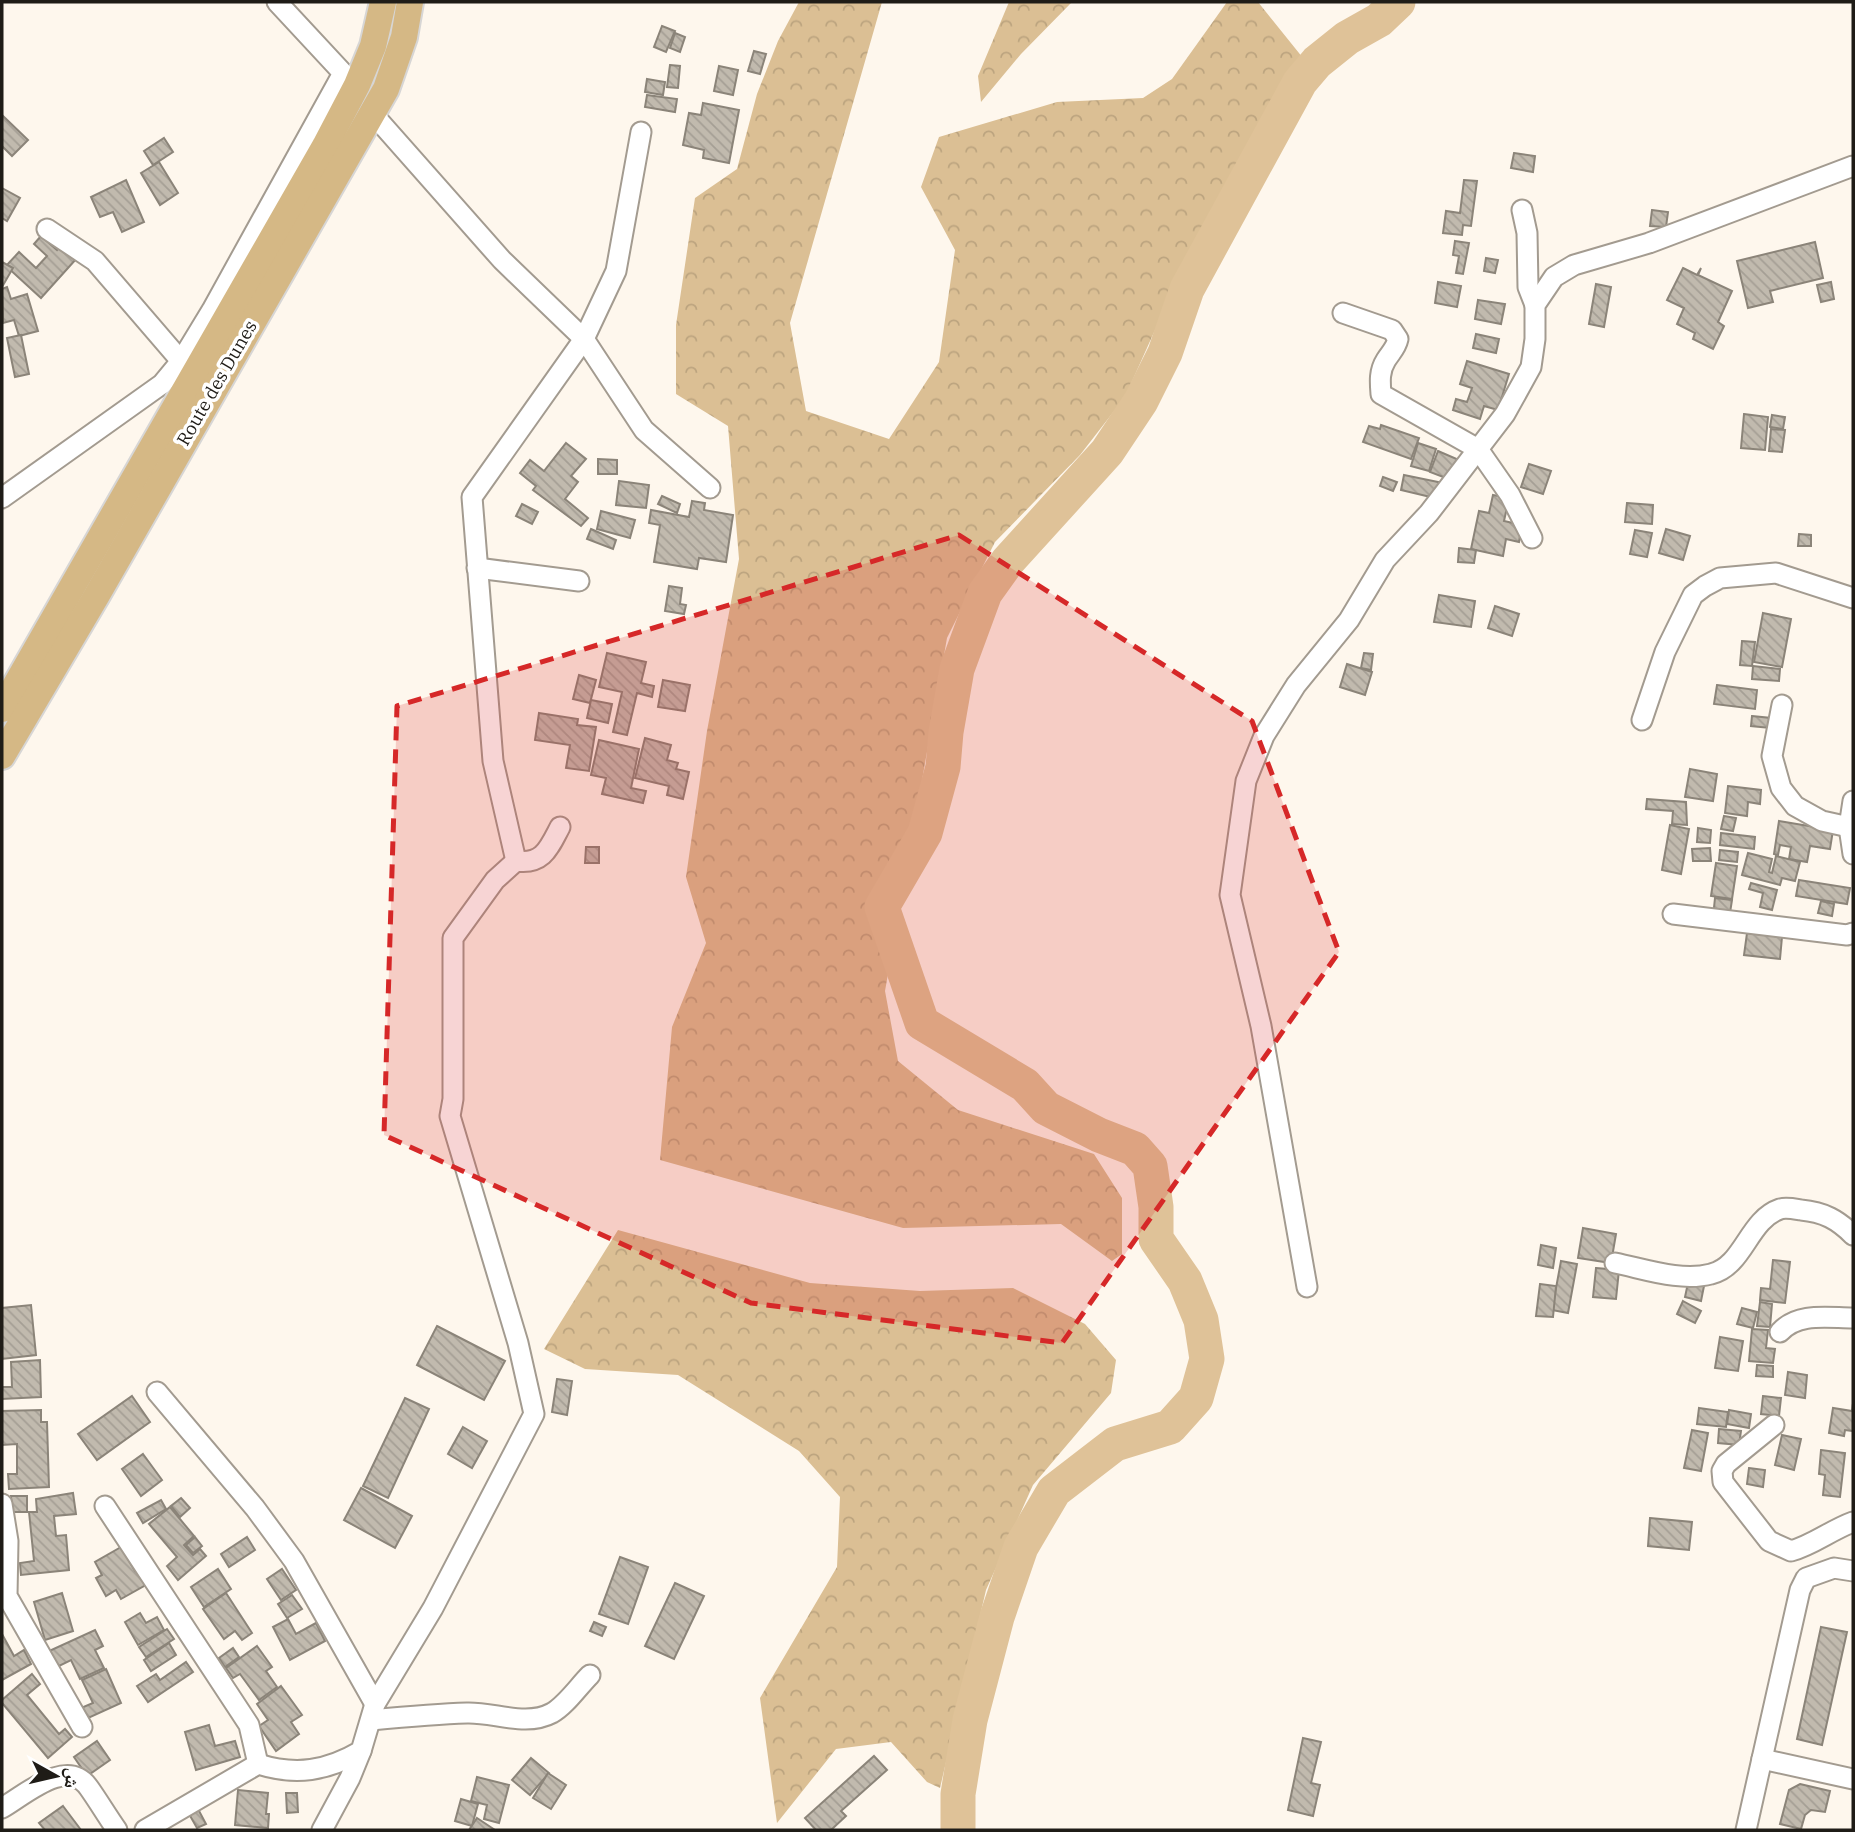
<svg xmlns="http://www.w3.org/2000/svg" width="1855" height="1832" viewBox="0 0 1855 1832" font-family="'IBM Plex Serif','Noto Naskh Arabic',serif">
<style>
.forest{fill:url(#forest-crowns)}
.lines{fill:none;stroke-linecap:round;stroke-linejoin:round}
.river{stroke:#dfc298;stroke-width:35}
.building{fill:url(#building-back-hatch);stroke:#8b8479;stroke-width:2}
.minor-casing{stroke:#a39b90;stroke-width:23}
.major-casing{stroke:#d7d6d5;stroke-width:30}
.minor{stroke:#fff;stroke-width:19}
.major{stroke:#d5b885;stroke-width:26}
.marked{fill:#d62828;fill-opacity:0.2;stroke:#d62828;stroke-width:5;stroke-dasharray:14 9;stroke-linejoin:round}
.labels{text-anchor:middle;stroke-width:7;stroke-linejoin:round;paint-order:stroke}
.street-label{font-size:18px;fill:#1f1c17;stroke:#fff}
</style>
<defs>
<pattern id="forest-crowns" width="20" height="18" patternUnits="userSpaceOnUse" patternTransform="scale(1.75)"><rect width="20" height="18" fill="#dbbf94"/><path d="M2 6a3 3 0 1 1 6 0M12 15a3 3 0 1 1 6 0" fill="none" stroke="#bca47f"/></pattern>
<pattern id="building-back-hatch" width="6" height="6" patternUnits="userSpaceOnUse" patternTransform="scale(1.75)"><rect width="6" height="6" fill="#c1baae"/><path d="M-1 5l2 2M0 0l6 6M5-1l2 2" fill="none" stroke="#a59f95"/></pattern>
</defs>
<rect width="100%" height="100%" fill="#fef7ed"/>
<g class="forest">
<path d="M799,2H882L790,323L806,411L889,439L939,362L955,250L921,187L939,137L1057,102L1143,98L1172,79L1227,2H1258L1303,58L1181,272L1125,397L1080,455L995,542L947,638L885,991L898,1061L958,1110L1094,1154L1122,1198V1254L1112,1261L1061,1224L903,1228L660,1160L672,1027L706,943L686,877L707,731L739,559L728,426L676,394V325L695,198L737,169L757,94L778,41Z"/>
<path d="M1009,2H1072L1021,54L981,102L978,76Z"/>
<path d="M618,1230L810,1283L920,1291L1013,1288L1085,1324L1116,1360L1111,1393L1033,1485L986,1590L940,1788L927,1782L891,1742L836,1749L777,1823L760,1698L837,1567L840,1497L799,1451L678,1375L585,1369L544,1349Z"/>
</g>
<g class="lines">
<path class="river" d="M958,1830V1794L970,1720L997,1617L1021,1547L1054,1491L1115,1444L1170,1427L1196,1398L1207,1359L1201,1320L1185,1281L1156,1239V1207L1150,1166L1135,1149L1099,1135L1046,1108L1025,1085L922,1023L882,907L925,833L943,767L946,732L957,669L985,593L1008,561L1107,452L1141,401L1165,353L1187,289L1300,82L1317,62L1347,38L1379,20L1398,2"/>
</g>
<g class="building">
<path d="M662,26L675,31L666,52L654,47Z"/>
<path d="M675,33L685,37L680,52L670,48Z"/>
<path d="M754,51L766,54L760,74L748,71Z"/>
<path d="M670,65L680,66L678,88L667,87Z"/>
<path d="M719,66L738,70L733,95L714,91Z"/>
<path d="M647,79L665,82L663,95L645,92Z"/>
<path d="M647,95L677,99L675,112L645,107Z"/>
<path d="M703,103L739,110L729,163L703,158L704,150L683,145L689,113L701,115Z"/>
<path d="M2,115L28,140L12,156L2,146Z"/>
<path d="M164,138L173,152L153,165L144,151Z"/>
<path d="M1514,153L1535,156L1533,172L1511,168Z"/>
<path d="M159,162L178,193L160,205L141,173Z"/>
<path d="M126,180L144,222L122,232L113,212L100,217L91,197Z"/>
<path d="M1464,180L1477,181L1471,226L1463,225L1462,235L1443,233L1446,211L1460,213Z"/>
<path d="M2,188L20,198L7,221L2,218Z"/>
<path d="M1652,210L1668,212L1666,227L1650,226Z"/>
<path d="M41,236L57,250L62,244L77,258L41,298L6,266L19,252L36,268L47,256L34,244Z"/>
<path d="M1455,241L1469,243L1463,274L1456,273L1459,256L1453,255Z"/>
<path d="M1815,242L1823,278L1770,291L1773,302L1748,308L1737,261Z"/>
<path d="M1486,258L1498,260L1495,273L1484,271Z"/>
<path d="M2,262L13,268L2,287Z"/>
<path d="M1683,268L1697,275L1701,268L1698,275L1732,291L1718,322L1724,326L1713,349L1693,339L1695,333L1677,324L1684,308L1667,300Z"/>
<path d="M1438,282L1461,286L1457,307L1435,303Z"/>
<path d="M1831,282L1834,299L1821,302L1817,285Z"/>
<path d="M1596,284L1611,287L1604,327L1589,324Z"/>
<path d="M7,287L11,299L27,294L38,331L19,336L14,320L3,323L2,289Z"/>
<path d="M1478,300L1505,304L1501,324L1475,319Z"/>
<path d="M1476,334L1499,339L1496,353L1473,348Z"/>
<path d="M21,335L29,374L15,377L7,338Z"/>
<path d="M1467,361L1509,374L1498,410L1484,406L1480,419L1453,410L1456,399L1467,402L1472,388L1460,384Z"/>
<path d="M1744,414L1768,417L1765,450L1741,448Z"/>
<path d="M1772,415L1785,417L1783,429L1770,427Z"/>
<path d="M1381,425L1419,438L1411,459L1363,442L1369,426L1380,429Z"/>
<path d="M1771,429L1785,430L1782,452L1769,451Z"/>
<path d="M566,443L586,459L571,476L578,482L565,499L588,518L581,526L533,490L536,486L520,473L530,460L544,471Z"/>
<path d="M1418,443L1436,449L1429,471L1411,466Z"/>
<path d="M1438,451L1459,460L1451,480L1430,472Z"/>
<path d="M598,459L617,460V474H598Z"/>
<path d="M1529,464L1551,471L1543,494L1521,487Z"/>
<path d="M1404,475L1443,483L1439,499L1401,490Z"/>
<path d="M1383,477L1397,482L1393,491L1380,486Z"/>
<path d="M619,481L649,485L646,508L616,505Z"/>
<path d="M1493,495L1509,498L1504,521L1522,525L1519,542L1506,539L1503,556L1471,549L1479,511L1489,513Z"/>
<path d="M662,496L680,504L677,513L658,504Z"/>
<path d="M692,501L705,503L704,510L733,515L726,562L699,558L697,569L654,562L660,525L649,523L651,510L689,517Z"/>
<path d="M1627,503L1653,505L1652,524L1625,522Z"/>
<path d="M522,504L538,512L532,524L516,516Z"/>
<path d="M601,511L635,520L630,538L597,529Z"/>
<path d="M591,529L616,540L613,549L587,539Z"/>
<path d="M1666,529L1690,536L1683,560L1659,553Z"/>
<path d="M1635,530L1652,533L1647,557L1630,554Z"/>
<path d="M1799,534L1811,535V546H1798Z"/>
<path d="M1459,548L1476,550L1474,563L1458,562Z"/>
<path d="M669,586L682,588L680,604L686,605L684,614L665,611Z"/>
<path d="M1439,595L1475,601L1471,627L1434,622Z"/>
<path d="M1495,606L1519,614L1512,636L1488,628Z"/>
<path d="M1763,613L1791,619L1782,667L1754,662Z"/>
<path d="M1742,641L1755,642L1752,666L1740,665Z"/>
<path d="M607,653L646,662L641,683L654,686L652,697L637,693L627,735L613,732L622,692L599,687Z"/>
<path d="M1364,653L1373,654L1371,670L1361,668Z"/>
<path d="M1347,664L1372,672L1365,695L1340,687Z"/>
<path d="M1753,666L1780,669L1779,681L1752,679Z"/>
<path d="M579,675L596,680L590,703L573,699Z"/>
<path d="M663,680L690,685L685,711L658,707Z"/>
<path d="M1717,685L1757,690L1755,709L1714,704Z"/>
<path d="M591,700L612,704L608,723L587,718Z"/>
<path d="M539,713L578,719L577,725L596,727L589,771L566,768L570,745L535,740Z"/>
<path d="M1752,716L1771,718L1770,728L1751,726Z"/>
<path d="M645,738L671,745L667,760L678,763L676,769L689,772L683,799L667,795L669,786L635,778Z"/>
<path d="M599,740L639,749L631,788L646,791L643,803L602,794L606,778L591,775Z"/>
<path d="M1690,769L1717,774L1713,801L1685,797Z"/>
<path d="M1728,786L1761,790L1760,804L1748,802L1747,816L1725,813Z"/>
<path d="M1647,799L1686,802L1687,825L1672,824L1673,811L1646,809Z"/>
<path d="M1724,816L1736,818L1733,831L1721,829Z"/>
<path d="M1779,821L1833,830L1830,849L1810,846L1807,862L1789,859L1791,847L1780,845L1778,855L1774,854Z"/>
<path d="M1670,825L1689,829L1681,874L1662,870Z"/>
<path d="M1698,828L1711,830L1710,843L1697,842Z"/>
<path d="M1721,833L1755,837L1754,849L1720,845Z"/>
<path d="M586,847H599V863H585Z"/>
<path d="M1710,848L1711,861H1693L1692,849Z"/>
<path d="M1720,850L1738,852L1737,862L1719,860Z"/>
<path d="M1748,853L1772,859L1769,872L1772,873L1776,856L1800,862L1795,881L1782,878L1780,885L1742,875Z"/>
<path d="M1716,863L1737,866L1732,899L1711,896Z"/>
<path d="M1799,880L1850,888L1847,904L1796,896Z"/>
<path d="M1751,883L1777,890L1772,910L1760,907L1763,893L1749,889Z"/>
<path d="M1715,898L1732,900L1729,919L1713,917Z"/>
<path d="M1821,901L1834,904L1832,916L1818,913Z"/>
<path d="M1747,933L1782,937L1780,959L1744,955Z"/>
<path d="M1583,1228L1616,1234L1611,1263L1578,1258Z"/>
<path d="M1541,1245L1556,1248L1553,1268L1538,1265Z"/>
<path d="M1773,1260L1790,1262L1785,1303L1760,1300L1761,1288L1770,1289Z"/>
<path d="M1561,1261L1577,1264L1568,1313L1552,1310Z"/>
<path d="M1596,1268L1619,1270L1616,1299L1593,1297Z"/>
<path d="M1688,1283L1704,1286L1701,1301L1685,1297Z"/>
<path d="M1540,1284L1556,1286L1553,1317L1536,1316Z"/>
<path d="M1683,1301L1701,1311L1695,1323L1677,1314Z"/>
<path d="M1760,1302L1772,1304L1770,1327L1757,1326Z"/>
<path d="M31,1305L36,1355L2,1359V1308Z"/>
<path d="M1742,1308L1757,1312L1753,1328L1737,1324Z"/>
<path d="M437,1326L505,1361L484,1400L417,1365Z"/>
<path d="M1752,1329L1768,1330L1766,1348L1775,1349L1773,1363L1749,1361Z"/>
<path d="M1720,1337L1743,1341L1738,1371L1715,1368Z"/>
<path d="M40,1360L41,1397L2,1399V1387H12L11,1362Z"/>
<path d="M1757,1365L1773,1366V1377L1756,1376Z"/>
<path d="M1788,1372L1807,1375L1805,1398L1785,1395Z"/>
<path d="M557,1379L572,1381L567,1415L552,1412Z"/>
<path d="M132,1396L150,1422L97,1460L78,1434Z"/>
<path d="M1763,1396L1781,1398L1779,1416L1761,1414Z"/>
<path d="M405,1398L429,1409L388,1498L363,1486Z"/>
<path d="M1853,1403V1431L1845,1430L1844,1436L1829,1433L1833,1408L1852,1411Z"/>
<path d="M1699,1408L1728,1412L1726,1427L1697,1424Z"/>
<path d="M41,1410V1422H47L49,1487L9,1489L8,1474H17V1444L2,1445V1411Z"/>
<path d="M1729,1410L1751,1414L1749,1428L1727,1424Z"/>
<path d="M463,1427L487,1441L472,1468L448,1454Z"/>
<path d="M1719,1429L1741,1431L1739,1445L1718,1443Z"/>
<path d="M1692,1430L1708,1433L1701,1471L1684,1468Z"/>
<path d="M1782,1435L1801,1439L1794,1470L1775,1465Z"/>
<path d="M1821,1450L1845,1453L1840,1497L1823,1495L1825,1475L1819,1474Z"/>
<path d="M143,1454L162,1480L141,1496L122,1469Z"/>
<path d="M1749,1468L1765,1470L1763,1487L1747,1484Z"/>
<path d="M361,1488L412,1516L395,1548L344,1520Z"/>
<path d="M73,1493L76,1514L54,1516L56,1536L66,1535L69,1570L21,1575L20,1563L34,1561L29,1512H37L36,1499Z"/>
<path d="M11,1496H27V1512H12Z"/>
<path d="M181,1498L190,1508L180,1517L171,1506Z"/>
<path d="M161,1500L166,1509L143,1523L137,1513Z"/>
<path d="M170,1507L194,1536L184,1545L193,1555L200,1549L206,1556L178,1580L167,1566L177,1557L149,1524Z"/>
<path d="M1650,1518L1692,1522L1689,1550L1648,1546Z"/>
<path d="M195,1537L202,1546L193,1553L186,1545Z"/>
<path d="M247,1537L255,1550L229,1567L221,1554Z"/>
<path d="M121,1547L135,1571L143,1567L151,1582L121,1599L116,1590L106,1596L96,1578L102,1575L95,1562Z"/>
<path d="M620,1557L648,1567L628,1624L599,1614Z"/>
<path d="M218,1569L231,1589L204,1607L191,1587Z"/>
<path d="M282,1569L296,1590L281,1600L267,1579Z"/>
<path d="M675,1583L704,1596L674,1659L645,1646Z"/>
<path d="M62,1593L73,1631L45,1640L34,1602Z"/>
<path d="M226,1593L252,1633L242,1640L235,1631L224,1639L203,1609Z"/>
<path d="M292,1595L302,1609L287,1618L278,1604Z"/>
<path d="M140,1613L146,1623L157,1617L164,1630L138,1645L125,1622Z"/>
<path d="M288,1619L296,1634L316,1623L325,1641L290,1660L273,1627Z"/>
<path d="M594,1622L606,1627L602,1636L590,1631Z"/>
<path d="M1821,1627L1847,1632L1822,1745L1797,1739Z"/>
<path d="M167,1629L174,1639L146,1657L139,1647Z"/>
<path d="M95,1630L103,1646L95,1650L104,1668L80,1679L71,1660L55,1668L47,1652Z"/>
<path d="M2,1634L14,1656L24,1650L31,1664L2,1680Z"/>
<path d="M169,1643L176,1655L151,1671L144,1660Z"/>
<path d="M257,1646L272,1667L266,1671L277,1687L259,1700L240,1674L233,1678L226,1668Z"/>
<path d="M233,1648L239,1657L225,1667L219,1658Z"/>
<path d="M186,1662L193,1672L148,1702L137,1686L156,1674L160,1680Z"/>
<path d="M106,1669L121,1703L86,1719L81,1708L93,1703L82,1680Z"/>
<path d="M32,1674L40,1684L27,1695L59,1734L65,1729L72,1737L48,1758L2,1703V1700Z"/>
<path d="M281,1686L302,1715L291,1722L299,1734L276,1751L259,1726L268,1720L257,1704Z"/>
<path d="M209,1725L215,1746L235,1741L240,1757L196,1770L185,1732Z"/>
<path d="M1303,1738L1321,1742L1311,1783L1320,1785L1313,1816L1288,1810Z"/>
<path d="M97,1741L110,1760L87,1776L74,1757Z"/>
<path d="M874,1756L887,1770L841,1811L846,1816L831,1830H816L805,1818Z"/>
<path d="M531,1758L549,1773L530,1795L512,1780Z"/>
<path d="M548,1773L566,1785L551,1809L533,1798Z"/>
<path d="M477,1777L509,1785L499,1823L484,1819L487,1805L471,1801Z"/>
<path d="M1800,1784L1830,1791L1825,1812L1811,1810L1805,1815L1801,1829L1780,1824L1789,1790Z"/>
<path d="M238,1790L268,1793L266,1814H269L268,1828L235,1825Z"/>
<path d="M286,1793H297L298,1812L287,1813Z"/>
<path d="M461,1799L478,1804L472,1826L455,1821Z"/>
<path d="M63,1806L81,1830H45L39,1823Z"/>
<path d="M198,1809L206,1824L197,1828L189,1814Z"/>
<path d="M477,1818L495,1830H469Z"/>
</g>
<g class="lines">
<g class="minor-casing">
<g id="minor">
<path d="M372,113L502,260L584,339L644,430L710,488"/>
<path d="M1522,210L1527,233L1528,287L1535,305"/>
<path d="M47,229L95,261L181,361"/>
<path d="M1343,313L1392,330L1398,339C1396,348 1391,352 1386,360C1379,371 1380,382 1381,394L1478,449L1510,495L1532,538"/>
<path d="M2,498L162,384L181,361L212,310L343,73L277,2"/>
<path d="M477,568L579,581"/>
<path d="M1782,705L1772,756L1781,788L1795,806L1822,821L1849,827"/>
<path d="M1642,720L1665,652L1693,595L1705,586L1720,578L1776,573L1853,598"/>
<path d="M1853,801L1849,827L1853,854"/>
<path d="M516,861L493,761L472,497L584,339L616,271L641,132"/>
<path d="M516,861C543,865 549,848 560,827"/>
<path d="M1673,914L1847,935L1853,933"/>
<path d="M1615,1263C1645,1269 1681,1282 1711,1274C1744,1266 1748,1220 1780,1209C1786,1207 1795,1209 1801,1210C1824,1212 1838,1220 1853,1235"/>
<path d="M1307,1287L1261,1026L1230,895L1246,781L1264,736L1296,685L1349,620L1385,560L1429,513L1505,414L1531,367L1535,339V305L1554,277L1574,265L1649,243L1853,166"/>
<path d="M1780,1332C1798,1312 1828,1318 1853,1318"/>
<path d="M157,1392L255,1508L294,1561L375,1704"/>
<path d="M1774,1425L1726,1464L1722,1471L1723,1482L1769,1541L1791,1551C1813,1545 1831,1530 1853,1522"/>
<path d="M2,1504L8,1541L7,1596L82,1727"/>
<path d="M105,1506L249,1725L258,1764"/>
<path d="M371,1720C403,1717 435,1714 467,1713C494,1712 526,1727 552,1713C566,1705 578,1687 590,1675"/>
<path d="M1762,1759L1853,1779"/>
<path d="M2,1808C25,1795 67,1756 89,1788C99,1802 107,1816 117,1830"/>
<path d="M145,1830L258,1764C296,1776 327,1771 361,1751L375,1704L433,1608L534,1414L518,1343L450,1116L453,1099V938L495,880L516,861"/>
<path d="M322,1830L350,1778L361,1751"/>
<path d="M1746,1830L1800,1590L1806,1578L1834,1568L1853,1571"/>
</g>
</g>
<g class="major-casing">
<g id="major">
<path d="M2,709L325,146L357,85L373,46L383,2"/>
<path d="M2,756L97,595L386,89L404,37L410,2"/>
</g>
</g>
<use href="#minor" class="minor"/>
<use href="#major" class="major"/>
</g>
<path class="marked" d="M959,535L1252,721L1339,952L1062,1343L751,1303L384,1135L397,706Z"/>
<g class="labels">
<g class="street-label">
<text transform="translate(217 383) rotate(-60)" y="6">Route des Dunes</text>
</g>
</g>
<rect width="1855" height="1832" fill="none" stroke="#1f1c17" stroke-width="7"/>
<g transform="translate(56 1776) rotate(98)" stroke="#ffffff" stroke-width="5" paint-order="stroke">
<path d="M0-5L12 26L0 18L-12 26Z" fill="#1f1c17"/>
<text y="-10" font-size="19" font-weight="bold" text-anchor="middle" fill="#1f1c17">ش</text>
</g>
</svg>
